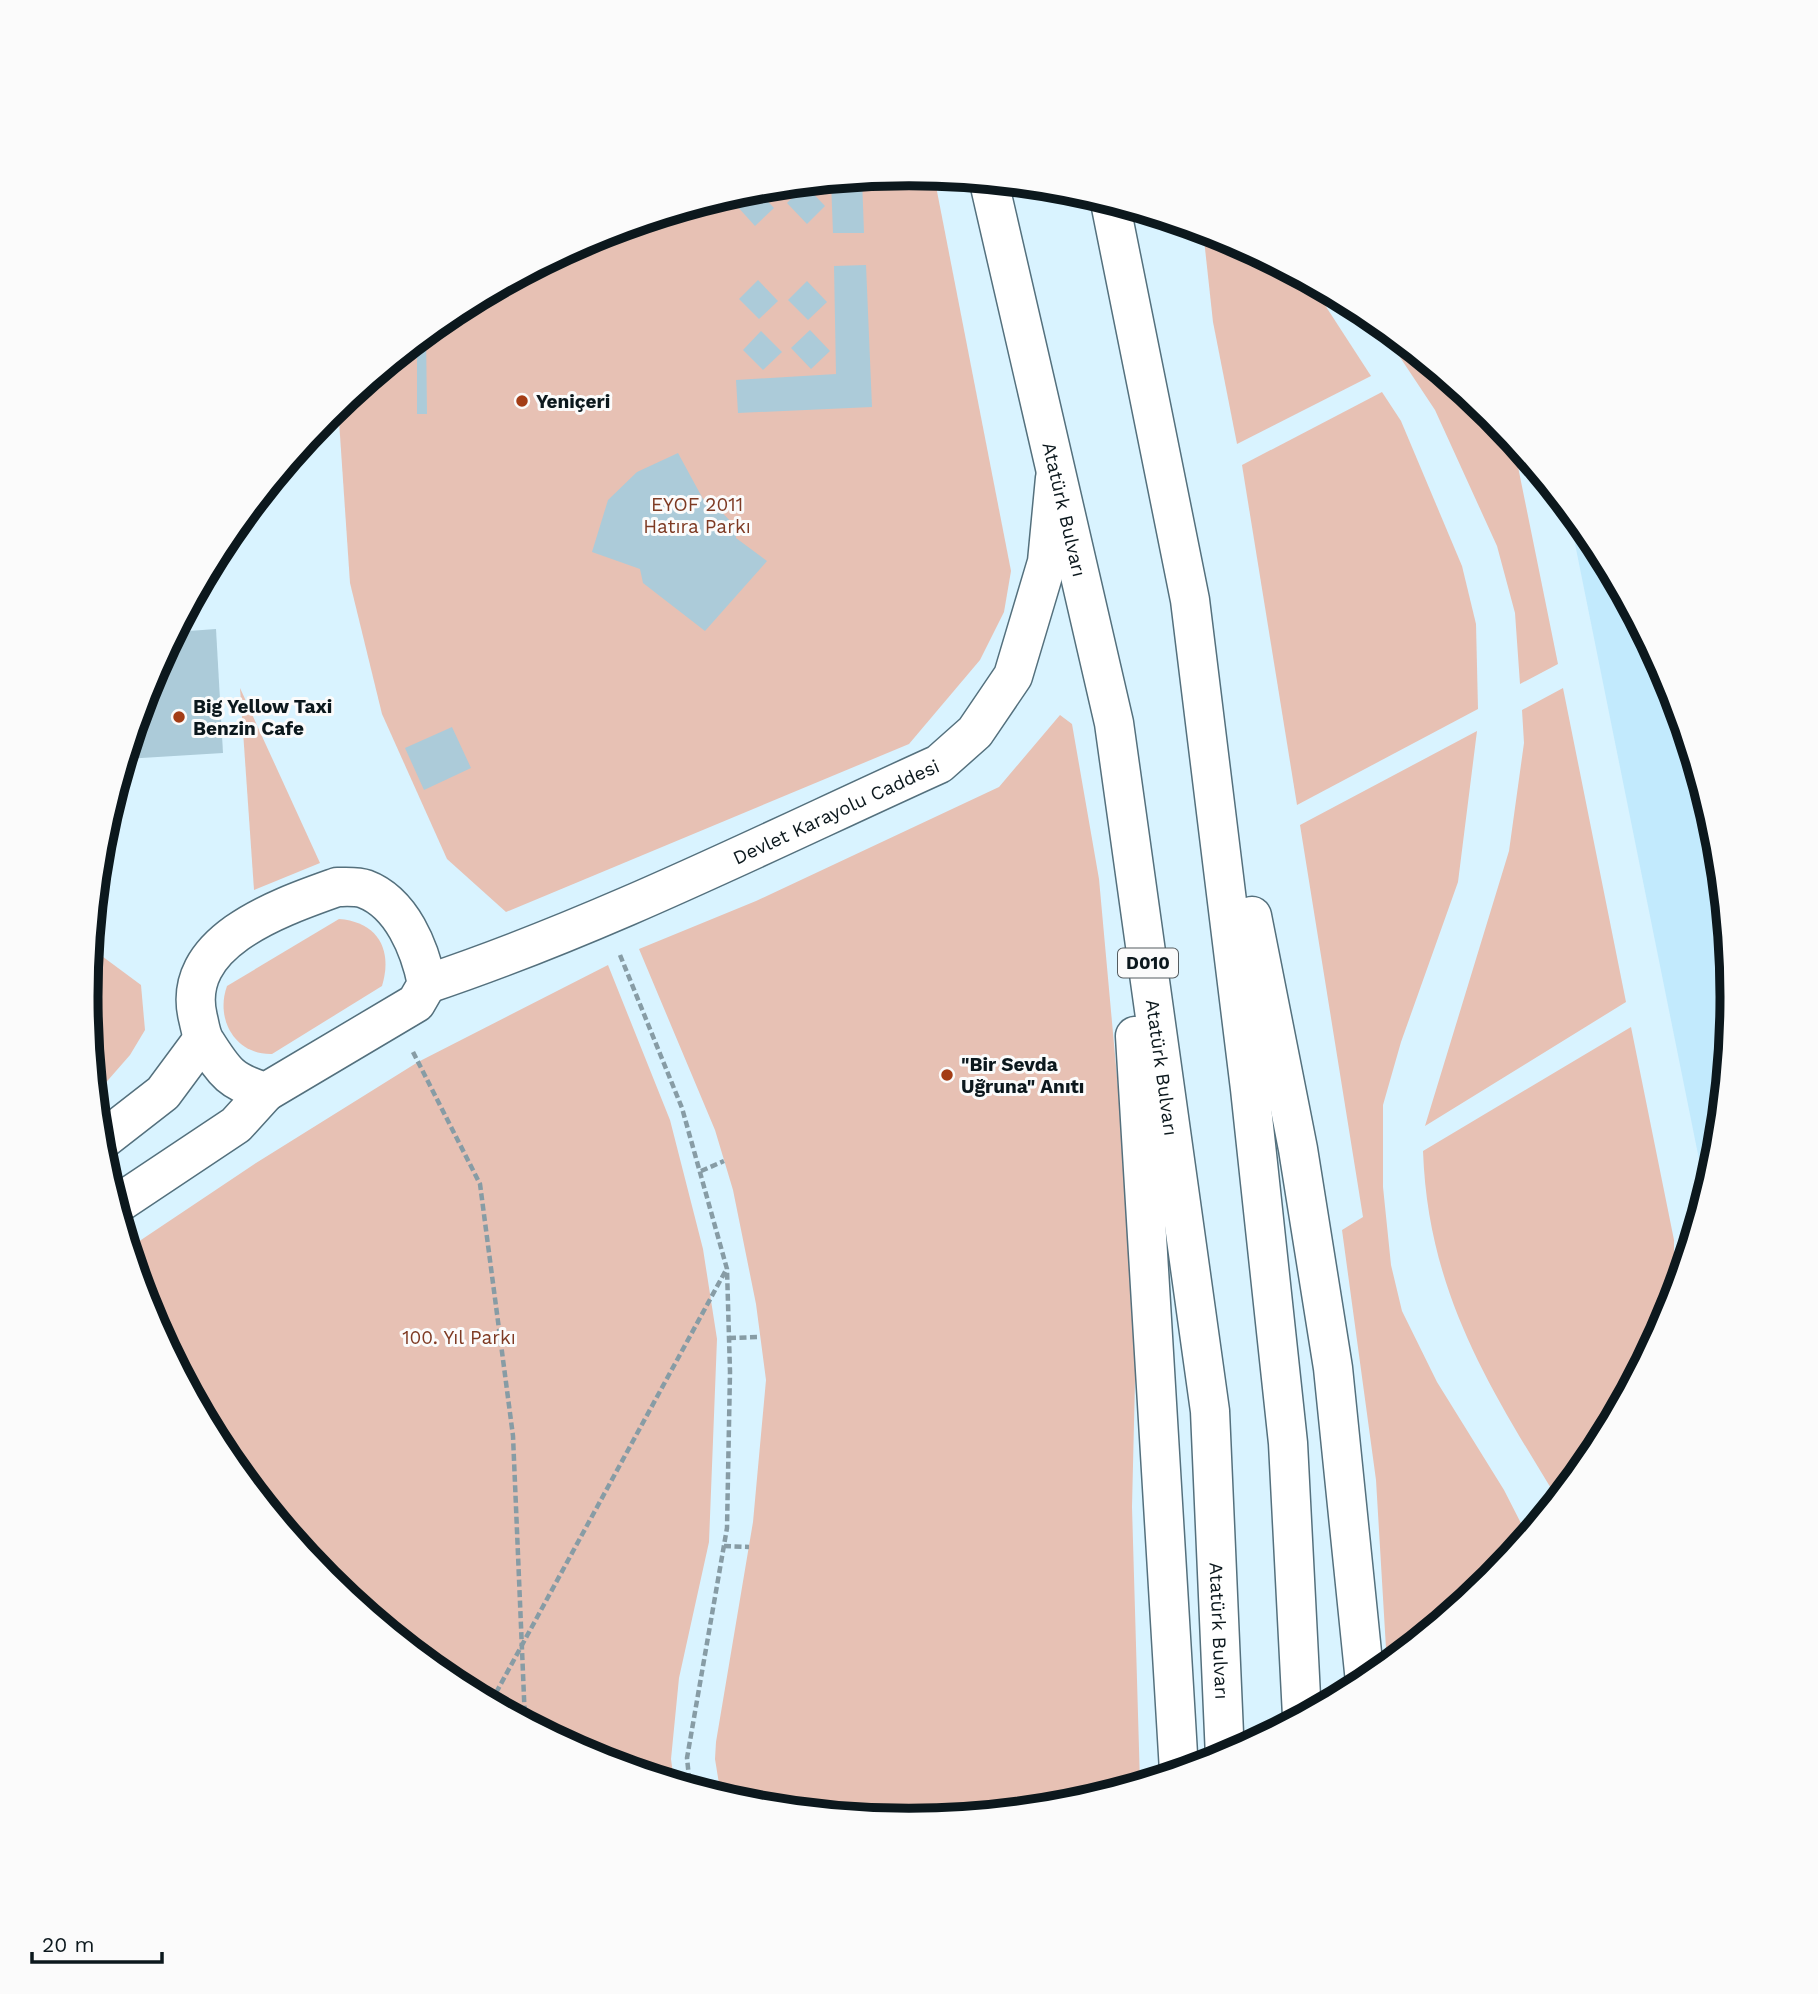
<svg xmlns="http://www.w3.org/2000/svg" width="1818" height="1994" viewBox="0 0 1818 1994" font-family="'Work Sans',sans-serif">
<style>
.built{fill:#c2eafd}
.green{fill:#e7c1b4}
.building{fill:#accbd9}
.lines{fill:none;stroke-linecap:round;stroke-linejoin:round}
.tertiary-casing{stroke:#54707d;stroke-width:41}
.trunk-casing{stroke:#54707d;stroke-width:41}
.path{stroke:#879ca5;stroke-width:4.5;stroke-dasharray:7 3.5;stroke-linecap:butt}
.tertiary{stroke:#fff;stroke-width:38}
.trunk{stroke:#fff;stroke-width:38}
.poi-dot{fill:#a33d16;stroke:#fbfbfb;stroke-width:2.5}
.labels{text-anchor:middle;stroke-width:6;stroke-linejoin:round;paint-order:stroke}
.shield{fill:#fbfbfb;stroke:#545c60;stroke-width:2}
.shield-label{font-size:18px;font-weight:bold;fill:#0c181d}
.poi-label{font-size:19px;font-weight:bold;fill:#0c181d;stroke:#fbfbfb;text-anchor:start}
.park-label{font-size:19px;fill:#7e3a23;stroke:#fbfbfb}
.street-label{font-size:19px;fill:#0c181d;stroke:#fbfbfb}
.rim{fill:none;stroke:#0c181d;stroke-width:9}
</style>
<rect width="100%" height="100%" fill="#d9f3ff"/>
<path class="built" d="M1568,509L1594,540L1670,682L1717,837L1732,997L1716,1158L1706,1194Z"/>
<g class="green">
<path d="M909,174L934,176L1011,571L1004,612L980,660L909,744L506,912L447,859L382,714L350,583L338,406L452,312L594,236L749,189Z"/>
<path d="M1203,230L1224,237L1310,282L1371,376L1237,444L1213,322Z"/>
<path d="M1376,321L1491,415L1513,442L1558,664L1520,684L1515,613L1497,546L1435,410Z"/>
<path d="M1382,392L1401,421L1462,566L1476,624L1478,709L1297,805L1242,465Z"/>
<path d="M240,688L320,863L254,890Z"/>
<path d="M1563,688L1626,1002L1425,1126L1509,851L1524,743L1522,710Z"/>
<path d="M1060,715L1072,724L1099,879L1137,1297L1132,1507L1140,1783L1069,1805L909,1820L748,1804L721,1796L715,1759L716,1742L753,1522L766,1380L756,1304L733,1190L715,1130L639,949L756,901L999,787Z"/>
<path d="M1477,731L1458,882L1401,1042L1383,1105V1187L1391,1265L1402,1311L1437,1382L1504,1490L1527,1535L1491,1579L1387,1665L1376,1480L1342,1230L1363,1217L1300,825Z"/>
<path d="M339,919C378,922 393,950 382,986L272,1054C235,1055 215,1019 227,986Z"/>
<path d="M91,948L141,985L145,1030L130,1055L95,1095L86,997Z"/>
<path d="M608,965L670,1120L703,1249L717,1339L709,1542L679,1678L671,1759L674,1782L594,1757L451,1681L327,1579L224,1454L148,1312L129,1248L256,1163L418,1062Z"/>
<path d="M1631,1027L1674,1240V1261L1655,1318L1653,1343L1593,1455L1557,1498C1487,1384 1428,1290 1423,1151Z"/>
</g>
<g class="building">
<path d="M862,178L864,233H833L831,181Z"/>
<path d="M805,185L825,206L807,224L787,203Z"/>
<path d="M752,189H756L774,208L755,226L736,205Z"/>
<path d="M680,210L662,228L653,219Z"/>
<path d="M866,265L872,407L738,413L736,380L836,374L834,266Z"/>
<path d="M758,280L778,301L759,319L739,299Z"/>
<path d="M807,281L827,302L808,320L788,300Z"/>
<path d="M810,330L830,351L811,369L791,348Z"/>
<path d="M761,331L782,352L763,370L743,350Z"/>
<path d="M426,333L427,414H417V341Z"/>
<path d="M678,453L703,499L715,505L736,527V538L767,561L705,631L643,583L640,569L592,552L608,500L637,472Z"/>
<path d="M216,629L223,753L125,759L149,682L175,632Z"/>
<path d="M452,727L471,768L424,790L405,748Z"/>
</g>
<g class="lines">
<g class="tertiary-casing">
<g id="tertiary">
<path d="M337,887C345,887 357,886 365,889C402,903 420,949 427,984L416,1003L266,1092C231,1082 225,1073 206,1043C201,1036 200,1026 198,1018C179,941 281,907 337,887Z"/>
<path id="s1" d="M427,984C603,925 771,840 939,764L975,732L1013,676L1047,562L1055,478"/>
<path d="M100,1142L163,1093L203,1039"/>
<path d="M116,1205L236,1125L266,1092"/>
</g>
</g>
<g class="trunk-casing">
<g id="trunk">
<path id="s2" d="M989,182L1114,723L1210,1411L1225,1757"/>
<path d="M1110,202L1190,600L1250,1089L1288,1443L1302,1716"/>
<path d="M1252,916L1298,1149L1333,1368L1365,1682"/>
<path d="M1135,1036L1179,1771"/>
</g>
</g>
<g class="path">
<path d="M620,955L682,1108L727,1269L730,1372L727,1528L687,1758L690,1787"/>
<path d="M413,1052L480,1184L513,1436L525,1721"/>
<path d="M701,1171L724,1161"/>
<path d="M729,1338L759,1337"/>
<path d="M724,1546L749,1547"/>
<path d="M491,1702L726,1270"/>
</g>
<use href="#tertiary" class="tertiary"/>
<use href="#trunk" class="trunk"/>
</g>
<g class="poi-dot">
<circle cx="522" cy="401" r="7"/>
<circle cx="179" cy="717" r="7"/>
<circle cx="947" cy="1075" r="7"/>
</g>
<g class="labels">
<rect class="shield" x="1118" y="948.5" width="60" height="29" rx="5"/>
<g class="shield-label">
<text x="1148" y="969">D010</text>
</g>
<g class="poi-label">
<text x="536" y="408">Yeniçeri</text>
<text x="193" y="713">Big Yellow Taxi<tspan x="193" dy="22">Benzin Cafe</tspan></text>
<text x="961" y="1071">"Bir Sevda<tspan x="961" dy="22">Uğruna" Anıtı</tspan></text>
</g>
<g class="park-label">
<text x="697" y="511">EYOF 2011<tspan x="697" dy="22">Hatıra Parkı</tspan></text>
<text x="459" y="1344">100. Yıl Parkı</text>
</g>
<g class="street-label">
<text dy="7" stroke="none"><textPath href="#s2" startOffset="336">Atatürk Bulvarı</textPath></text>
<text dy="7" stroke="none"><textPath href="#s1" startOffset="444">Devlet Karayolu Caddesi</textPath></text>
<text dy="7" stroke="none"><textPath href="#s2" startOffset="903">Atatürk Bulvarı</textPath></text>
<text dy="7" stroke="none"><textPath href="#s2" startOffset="1470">Atatürk Bulvarı</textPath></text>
</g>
</g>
<path d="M0 0H1818V1994H0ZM98 997a811 811 0 1 1 1622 0a811 811 0 1 1-1622 0Z" fill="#fbfbfb" fill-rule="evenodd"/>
<path class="rim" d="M98 997a811 811 0 1 1 1622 0a811 811 0 1 1-1622 0Z"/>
<path d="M32 1952v10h130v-10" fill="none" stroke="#0c181d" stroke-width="3.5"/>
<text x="42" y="1952" font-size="21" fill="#0c181d" stroke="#fbfbfb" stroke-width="5" paint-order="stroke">20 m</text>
</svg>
